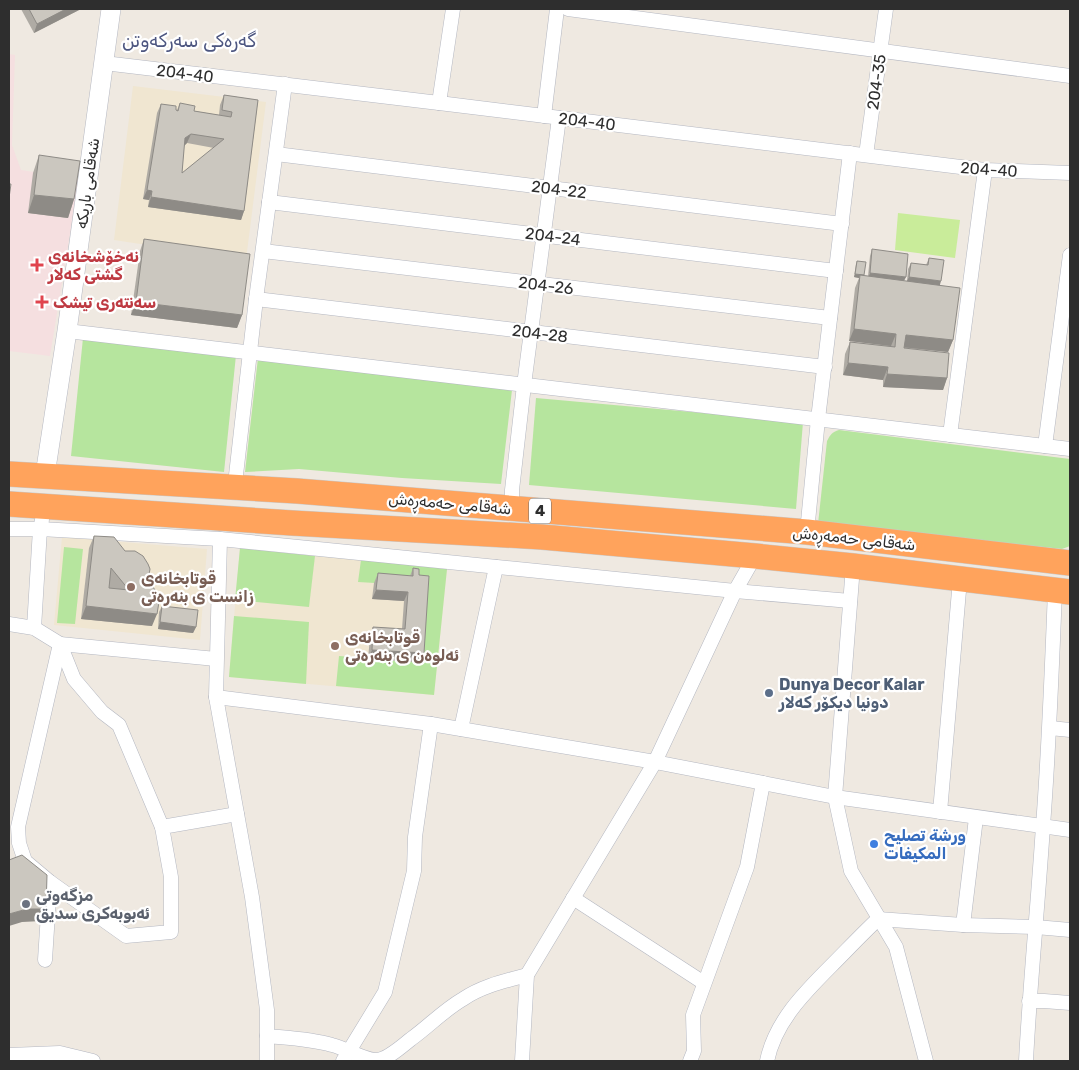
<svg xmlns="http://www.w3.org/2000/svg" width="1079" height="1070" viewBox="0 0 1079 1070" font-family="Rubik,'Noto Sans Arabic',sans-serif">
<style>
.education{fill:#f0e6d1}
.medical{fill:#f5dfe0}
.green{fill:#b6e59e}
.pitch{fill:#c9ec9a}
.lines{fill:none;stroke-linecap:round;stroke-linejoin:round}
.street-casing{stroke:#b4b7c1;stroke-width:15}
.secondary-casing{stroke:#b4b7c1;stroke-width:20}
.highway-casing{stroke:#c9c9c9;stroke-width:26}
.street{stroke:#fff;stroke-width:14}
.secondary{stroke:#fff;stroke-width:19}
.highway{stroke:#ffa35c;stroke-width:25}
.wall{fill:#afaba4;fill-rule:evenodd}
.shaded-wall{fill:#8e8b86}
.building{fill:#cbc7bf;stroke:#8e8b86;fill-rule:evenodd}
.health-dot{fill:#e0444e;stroke:#fff;stroke-width:2}
.education-dot{fill:#8d6e63;stroke:#fff;stroke-width:2}
.service-dot{fill:#5c6f8a;stroke:#fff;stroke-width:2}
.shop-dot{fill:#3f7fe0;stroke:#fff;stroke-width:2}
.worship-dot{fill:#6b7280;stroke:#fff;stroke-width:2}
.labels{text-anchor:middle;stroke-width:4.5;stroke-linejoin:round;paint-order:stroke}
.shield{fill:#fff;stroke:#6d6d6d;stroke-width:1}
.shield-label{font-size:15px;font-weight:bold;fill:#2e2e2e}
.street-label{font-size:16px;fill:#2e2e2e;stroke:#fff}
.health-label{font-size:16px;font-weight:bold;fill:#be3a42;stroke:#fff;text-anchor:start}
.education-label{font-size:16px;font-weight:bold;fill:#785e54;stroke:#fff;text-anchor:start}
.service-label{font-size:16px;font-weight:bold;fill:#4e5e75;stroke:#fff;text-anchor:start}
.shop-label{font-size:16px;font-weight:bold;fill:#366cbe;stroke:#fff;text-anchor:start}
.worship-label{font-size:16px;font-weight:bold;fill:#5b616d;stroke:#fff;text-anchor:start}
.quarter-label{font-size:19px;fill:#4d5680;stroke:#fff}
</style>
<rect width="100%" height="100%" fill="#efe9e1"/>
<g class="education">
<path d="M133,86L266,102L246,260L114,240Z"/>
<path d="M62,537L207,549L200,640L54,625Z"/>
<path d="M240,548L447,569L434,695L229,677Z"/>
</g>
<path class="medical" d="M9,54L15,55L12,145L21,170L79,179L50,356L9,351Z"/>
<g class="green">
<path d="M83,338L236,355L224,472L71,456Z"/>
<path d="M258,358L512,390L501,484L402,478L299,469L245,472Z"/>
<path d="M536,398L803,422L796,509L529,485Z"/>
<path d="M839,430L1070,459V546L1062,549L818,524L827,441C830,435 832,432 839,430Z"/>
<path d="M64,547L83,549L75,624L57,623Z"/>
<path d="M240,548L315,556L309,607L235,600Z"/>
<path d="M361,560L447,569L434,695L336,686L339,656L420,662L409,585L358,582Z"/>
<path d="M234,616L309,622L306,684L229,677Z"/>
</g>
<path class="pitch" d="M898,213L960,220L955,258L895,250Z"/>
<g class="lines">
<g class="street-casing">
<g id="street">
<path d="M568,9L1070,76"/>
<path d="M104,63L439,103L985,170L1070,173"/>
<path d="M439,103L453,9"/>
<path d="M544,116L557,9"/>
<path d="M276,154L842,224"/>
<path d="M866,155L886,9"/>
<path d="M269,202L836,271"/>
<path d="M263,251L830,318"/>
<path d="M256,299L825,367"/>
<path d="M67,331L1070,449"/>
<path d="M950,435L985,170"/>
<path d="M1045,446L1070,255"/>
<path d="M237,487L236,475L256,299L285,84"/>
<path d="M512,508V490L524,385L559,118"/>
<path d="M9,529H40L220,539L735,591L850,601"/>
<path d="M807,532L818,419L850,153"/>
<path d="M220,539L216,697L252,897L267,1010V1061"/>
<path d="M853,566L835,797L851,871L896,947L926,1061"/>
<path d="M9,624L34,628L60,644L74,679L102,712L119,725L162,827"/>
<path d="M34,628L40,529L42,520"/>
<path d="M216,697L431,724L655,762L835,797L1070,830"/>
<path d="M1050,728L1070,730"/>
<path d="M461,729L496,567"/>
<path d="M940,812L960,579"/>
<path d="M50,882L25,861L19,843L18,827L60,644L216,659"/>
<path d="M573,898L704,983"/>
<path d="M963,925L976,818"/>
<path d="M45,960L50,882L126,936L171,932V877L162,827L237,814"/>
<path d="M1029,1001H1044L1070,1003"/>
<path d="M267,1036C288,1038 311,1039 332,1045C345,1048 362,1059 375,1060C386,1061 402,1046 411,1039C429,1026 444,1010 463,999C482,986 505,981 527,975"/>
<path d="M9,1055L60,1053L93,1061"/>
<path d="M343,1061L385,992L414,871L415,837L431,724"/>
<path d="M522,1061L527,975L655,762L735,591L755,556"/>
<path d="M690,1061L694,1051L693,1015L747,867L763,783"/>
<path d="M767,1061C775,1022 804,993 831,966C847,950 862,934 878,919L963,925L1036,927L1070,930"/>
<path d="M1026,1061C1030,983 1038,904 1043,826C1049,747 1052,669 1055,590"/>
</g>
</g>
<g class="secondary-casing">
<path id="secondary" d="M45,475L67,331L111,9"/>
</g>
<g class="highway-casing">
<g id="highway">
<path d="M9,474L297,491L807,532L1070,563"/>
<path d="M9,504L292,523L542,537L755,556L853,566L1070,592"/>
</g>
</g>
<use href="#street" class="street"/>
<use href="#secondary" class="secondary"/>
<use href="#highway" class="highway"/>
</g>
<g class="wall">
<path d="M21,9H81L34,33Z"/>
<path d="M224,95L258,100L244,211L241,220L148,207L149,200L143,199L157,113L161,104L177,110L180,103L194,111L219,115L220,105ZM187,143L214,148L182,173L184,146Z"/>
<path d="M39,155L74,199L68,218L28,213L33,173Z"/>
<path d="M144,239L242,315L237,328L131,315L140,251Z"/>
<path d="M872,249L904,281H907L908,269L911,263L926,265L929,258L940,285L953,340L948,352L904,348L947,378L943,390L883,387V380L843,375L845,354L850,342L890,346L849,341L855,288L859,278L854,277L856,264L857,261L864,276H868L870,256Z"/>
<path d="M94,536L148,581L152,626L81,619L89,548Z"/>
<path d="M413,568L419,575L424,653L421,662L368,659L370,637L373,627L402,629L404,601L372,599L374,583L378,573L410,576Z"/>
<path d="M162,606L196,627L193,633L158,629L159,612Z"/>
</g>
<g class="shaded-wall">
<path d="M66,9H81L34,33L37,24Z"/>
<path d="M191,134L187,143L182,148L185,138Z"/>
<path d="M147,190L152,191L149,200L143,199Z"/>
<path d="M34,195L74,199L68,218L28,213Z"/>
<path d="M151,197L244,211L241,220L148,207Z"/>
<path d="M870,273L906,277L903,283L868,279Z"/>
<path d="M855,274L864,275H860L859,278L854,277Z"/>
<path d="M909,277L941,281L939,288L906,283Z"/>
<path d="M136,302L242,315L237,328L131,315Z"/>
<path d="M854,329L896,334L891,346L849,341Z"/>
<path d="M906,335L953,340L948,352L901,347Z"/>
<path d="M848,363L888,367L883,380L843,375Z"/>
<path d="M887,374L947,378L943,390L883,387Z"/>
<path d="M376,590L408,592L404,601L372,599Z"/>
<path d="M86,606L157,614L152,626L81,619Z"/>
<path d="M160,622L196,627L193,633L158,629Z"/>
<path d="M372,650L424,653L421,662L368,659Z"/>
<path d="M27,909H46L42,921L22,922L9,926V914Z"/>
</g>
<g class="building">
<path d="M29,9H66L37,24Z"/>
<path d="M224,95L258,100L244,211L151,197L152,191L147,190L161,104L176,106V110L178,111L180,103L195,106L194,111L231,117L232,112L222,110ZM191,134L224,139L182,173L185,138Z"/>
<path d="M39,155L80,161L74,199L34,195Z"/>
<path d="M9,184H11L9,198Z"/>
<path d="M144,239L250,254L242,315L136,302Z"/>
<path d="M872,249L908,254L906,277L870,273Z"/>
<path d="M929,258L944,260L941,281L909,277L911,263L928,265Z"/>
<path d="M857,261L866,262L864,275L855,274Z"/>
<path d="M860,275L960,288L953,340L906,335L904,348L949,353L947,378L887,374L888,367L848,363L850,342L895,347L896,334L854,329Z"/>
<path d="M94,536L114,537L125,551H135L143,556L148,564L150,569L148,581L160,596L157,614L86,606ZM111,568L129,590L109,588Z"/>
<path d="M413,568L419,569V575L429,576L424,653L372,650L373,627L405,629L408,592L376,590L378,573L413,576Z"/>
<path d="M162,606L198,610L196,627L160,622Z"/>
<path d="M22,855L47,875L46,909H27L9,914V860Z"/>
</g>
<g class="health-dot">
<path d="M34.5 257.5h5v5h5v5h-5v5h-5v-5h-5v-5h5z"/>
<path d="M39.5 294.5h5v5h5v5h-5v5h-5v-5h-5v-5h5z"/>
</g>
<g class="education-dot">
<circle cx="131" cy="587" r="5"/>
<circle cx="335" cy="646" r="5"/>
</g>
<circle class="service-dot" cx="769" cy="693" r="5"/>
<circle class="shop-dot" cx="874" cy="844" r="5"/>
<circle class="worship-dot" cx="26" cy="904" r="5"/>
<g class="labels">
<rect class="shield" x="529" y="498.5" width="22" height="25" rx="4"/>
<g class="shield-label">
<text x="540" y="516">4</text>
</g>
<g class="street-label">
<text transform="translate(185 73) rotate(7)" y="6">204-40</text>
<text transform="translate(876 82) rotate(-82)" y="6">204-35</text>
<text transform="translate(587 121) rotate(7)" y="6">204-40</text>
<text transform="translate(989 169) rotate(4)" y="6">204-40</text>
<text transform="translate(87 183) rotate(-82)" y="6">شەقامی باریکە</text>
<text transform="translate(559 189) rotate(7)" y="6">204-22</text>
<text transform="translate(553 236) rotate(7)" y="6">204-24</text>
<text transform="translate(546 285) rotate(7)" y="6">204-26</text>
<text transform="translate(540 333) rotate(7)" y="6">204-28</text>
<text transform="translate(450 503) rotate(5)" y="6">شەقامی حەمەڕەش</text>
<text transform="translate(854 538) rotate(6)" y="6">شەقامی حەمەڕەش</text>
</g>
<g class="health-label">
<text x="48" y="262">نەخۆشخانەی<tspan x="48" dy="18">گشتی کەلار</tspan></text>
<text x="53" y="308">سەنتەری تیشک</text>
</g>
<g class="education-label">
<text x="141" y="584">قوتابخانەی<tspan x="141" dy="18">زانست ی بنەرەتی</tspan></text>
<text x="345" y="643">قوتابخانەی<tspan x="345" dy="18">ئەلوەن ی بنەرەتی</tspan></text>
</g>
<g class="service-label">
<text x="779" y="690">Dunya Decor Kalar<tspan x="779" dy="18">دونیا دیکۆر کەلار</tspan></text>
</g>
<g class="shop-label">
<text x="884" y="841">ورشة تصليح<tspan x="884" dy="18">المكيفات</tspan></text>
</g>
<g class="worship-label">
<text x="36" y="901">مزگەوتی<tspan x="36" dy="18">ئەبوبەکری سدیق</tspan></text>
</g>
<g class="quarter-label">
<text x="189" y="47">گەرەکی سەرکەوتن</text>
</g>
</g>
<rect width="1079" height="1070" fill="none" stroke="#2e2e2e" stroke-width="20"/>
</svg>
